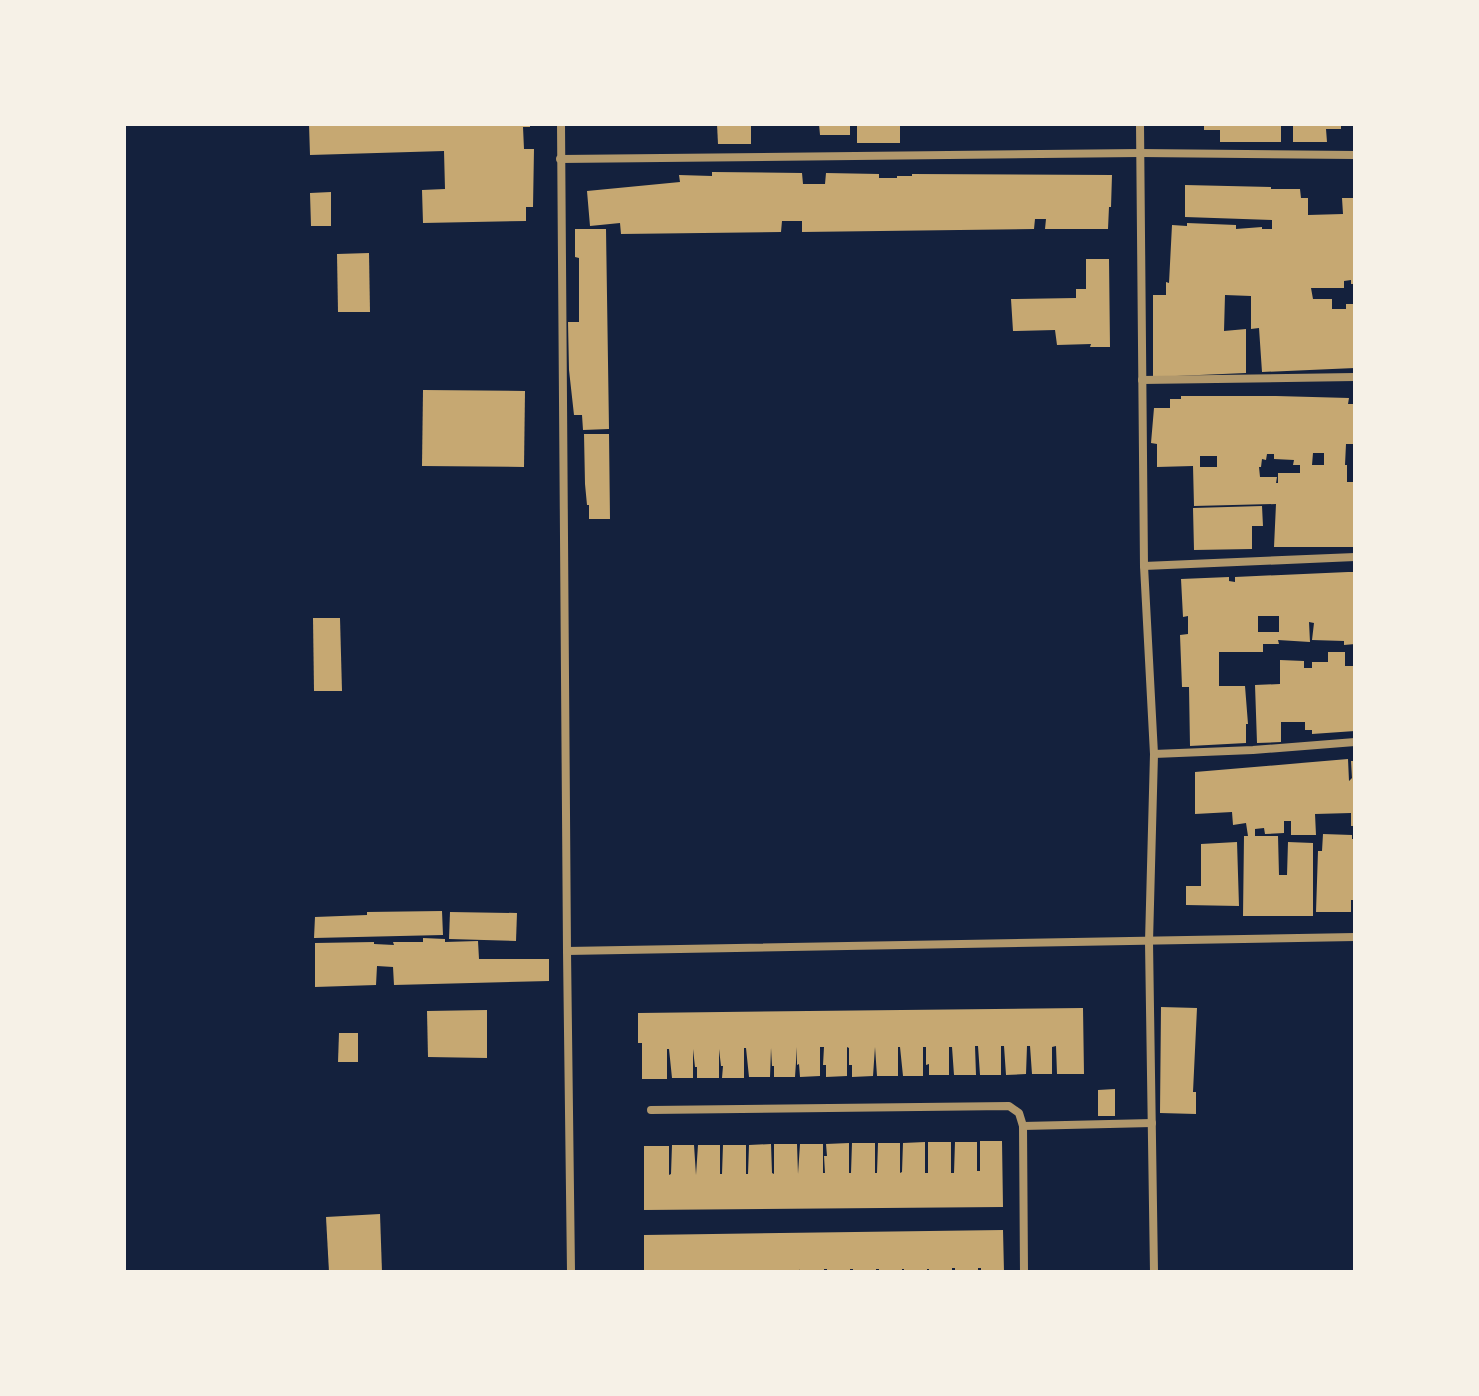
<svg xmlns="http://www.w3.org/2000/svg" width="1479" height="1396" viewBox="0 0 1479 1396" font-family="'Public Sans',sans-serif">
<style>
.building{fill:#c6a872;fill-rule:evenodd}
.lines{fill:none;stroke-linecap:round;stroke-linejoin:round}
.minor{stroke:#b1986c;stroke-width:8}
</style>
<rect width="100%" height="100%" fill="#14213d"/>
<g class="building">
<path d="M309,124H530V127H523L524,149H534L533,207H526V221L423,223L422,190L445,189L444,151L310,155Z"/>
<path d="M717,124H751V144H718Z"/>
<path d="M819,124H850V135H820Z"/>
<rect x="857" y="124" width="43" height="19"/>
<path d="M1204,124H1281V142H1220V130H1204Z"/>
<path d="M1293,124H1341V129H1326L1327,142H1293Z"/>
<path d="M712,172L802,173L803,184H825L826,173L879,174V178H897V176H912V174L1112,175L1111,207H1109L1108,229H1045L1046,219H1035L1034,229L802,232V221H782L781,232L621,234L620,223L590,226L587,191L680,182L679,175L712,176Z"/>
<path d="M1185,185L1271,187V189H1300L1301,198H1308V215L1343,214L1342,198H1355V284H1351V280L1344,281V288H1311L1313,299H1332V309H1346V304H1355V368L1262,372L1259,328L1251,329V296L1225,295L1224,331L1246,329V373L1153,377V295H1166V282L1169,283L1172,225L1187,226V223L1236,225V229L1262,227V229H1272V220L1185,217Z"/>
<path d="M331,192V226H311L310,193Z"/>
<path d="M575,229H606L609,429L583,430L582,415H574L569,370L568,322H579V258L575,257Z"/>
<path d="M369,253L370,312H338L337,254Z"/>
<path d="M1086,259H1109L1110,347H1090L1091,344L1057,345L1055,330L1013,331L1011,299L1076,298V289H1086Z"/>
<path d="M423,390L525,391L524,467L422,466Z"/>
<path d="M1181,396H1276L1349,398L1348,404H1355V444H1346L1345,465H1347V482H1355V547H1274L1276,504L1194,506L1193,466L1157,467V444L1151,443L1154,408H1170V399H1181ZM1313,453H1324V465H1312ZM1267,454H1274V459L1294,460L1293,465H1300V473H1278V483H1276L1277,477H1260L1259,467H1261L1262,459L1266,460ZM1200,456H1217V467H1200Z"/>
<path d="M584,434H609L610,519H589V505H587L585,484Z"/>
<path d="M1262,506L1263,526H1252V549L1194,550L1193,508Z"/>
<path d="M1348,572H1355V644L1344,645V641L1312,640L1314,623L1309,622L1310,642L1278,640L1279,644H1263V652H1219V686H1245L1248,724H1246V743L1190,746L1189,687H1182L1180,635L1188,634V616L1183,617L1181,579L1229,577V581L1235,582V577ZM1258,616H1279V632H1258Z"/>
<path d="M313,618H340L342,691H314Z"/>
<path d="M1328,652H1345V666H1355V731L1312,734V730H1305V722H1281V742L1257,743L1255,685L1280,684V660L1304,661V668H1312V662H1328Z"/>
<path d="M1348,759L1349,781L1352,778L1351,761H1355V826H1351V813L1315,814L1316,835H1291V821H1284V833L1265,834L1264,828L1255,829V836H1278L1279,875H1287L1288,842L1313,843V916H1243L1244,836H1248L1246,823L1233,825L1232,812L1195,814V772Z"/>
<path d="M1323,834L1352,835V839H1355V900H1351V912H1316L1318,851H1322Z"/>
<path d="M1237,842L1239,906L1186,905V886H1201V844Z"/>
<path d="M442,911L443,935L314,938L315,917L367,915V912Z"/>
<path d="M450,912L517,913L516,941L449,939Z"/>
<path d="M423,938L445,939V942L478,941L479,959H549V981L394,985L393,967L377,966L376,985L315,987V943L374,942V944L394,945L393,942H423Z"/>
<path d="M1161,1007L1197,1008L1193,1092H1196V1114L1160,1113Z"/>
<path d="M1083,1008L1084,1074H1057L1056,1046L1052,1047V1074H1032L1030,1046H1027L1026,1074L1006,1075L1004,1046H1001V1075H980L978,1046H975L976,1075H954L952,1047H949V1075H929V1064L926,1065V1047H923V1076H903L900,1047H898V1076H877L875,1047L873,1076L852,1077V1065H849V1048L847,1047V1076L826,1077V1065H823L824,1047H820V1076L800,1077L799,1064L797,1065V1047L795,1077H774V1066H772L771,1048L770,1077H749L746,1048H744V1078H722L723,1066H721L719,1049V1078H697V1067H695L693,1049V1078H672L669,1049H667V1079H642V1043H638V1013Z"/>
<path d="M487,1010V1058L428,1057L427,1011Z"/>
<path d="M339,1033H358V1062H338Z"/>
<path d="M1115,1089V1116H1098V1090Z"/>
<path d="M980,1141H1002L1003,1207L644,1210V1146H669V1175L671,1174L672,1145H694L696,1175L698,1145H720V1174H722L723,1145H746V1174H748L749,1145L771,1144L772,1173L774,1174V1144H797L798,1174L800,1144H823V1173H825L824,1156H827L826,1144L849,1143V1173H851L852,1143H875V1173H877L878,1143H900V1173L902,1172L903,1143L925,1142V1173H928V1142H951V1173H954L955,1142H977V1171H980Z"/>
<path d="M380,1214L382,1272H329L326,1217Z"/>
<path d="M1003,1230L1004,1272H981V1268H978V1272H955V1268H952V1272H929V1269H927V1272H904V1269H902V1272H879V1269H876V1272H853V1269H850V1272H827V1269H824V1272H800V1269L799,1272H775L773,1270V1272H750V1270H747V1272H644V1235Z"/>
</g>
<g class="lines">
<g class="minor">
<path d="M561,124L567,951L571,1272"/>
<path d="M1140,124L1144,566L1154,754L1149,942L1154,1272"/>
<path d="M560,159L1140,153L1355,155"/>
<path d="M1142,380L1355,377"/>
<path d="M1144,566L1355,557"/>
<path d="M1154,754L1253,750L1355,742"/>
<path d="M567,951L1355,937"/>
<path d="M651,1110L1009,1106L1019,1113L1023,1126L1024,1272"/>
<path d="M1023,1126L1152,1123"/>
</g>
</g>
<rect width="1479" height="1396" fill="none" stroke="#f6f1e7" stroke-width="252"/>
</svg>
